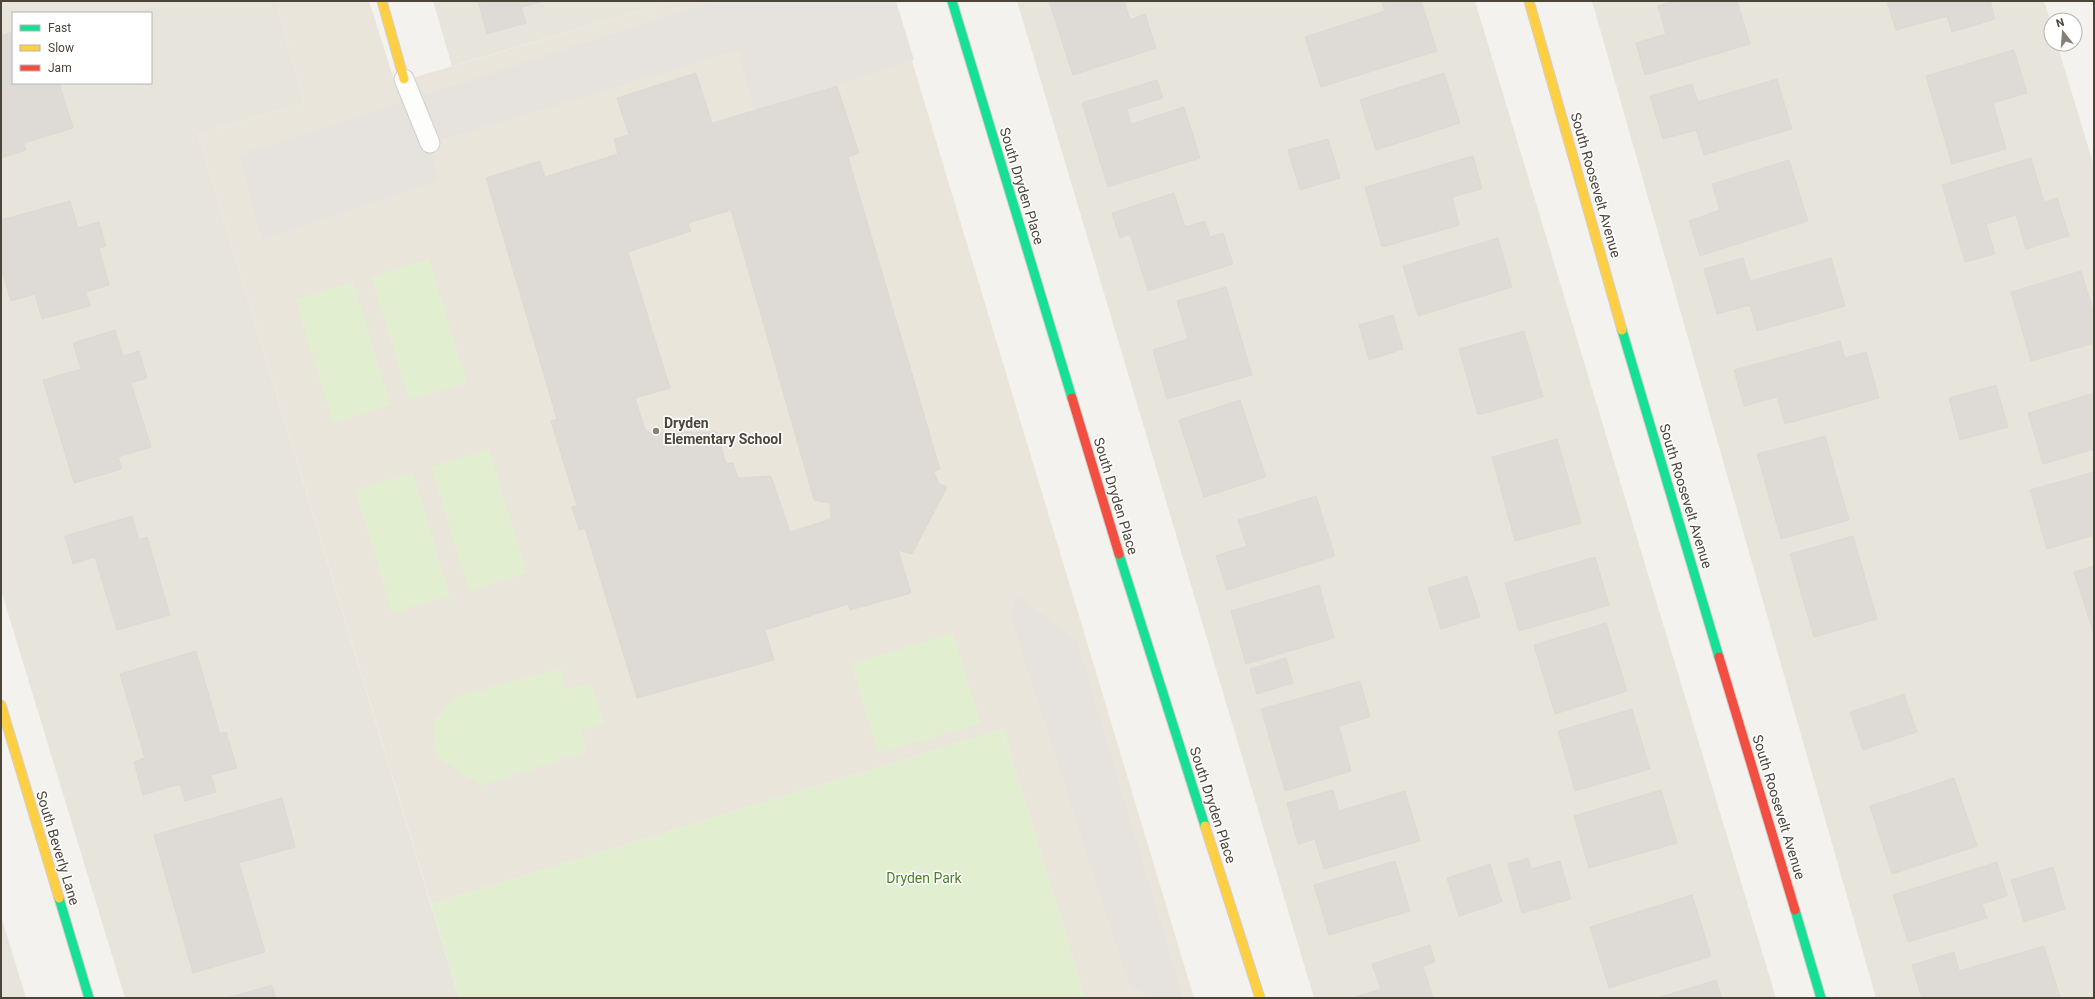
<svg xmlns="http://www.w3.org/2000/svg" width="2095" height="999" viewBox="0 0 2095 999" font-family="Roboto,sans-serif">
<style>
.residential{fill:#e7e4dc;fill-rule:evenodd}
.education{fill:#eae5da}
.green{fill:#e1eecf}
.parking{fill:#e6e3df}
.building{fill:#dedbd6;stroke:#dcd9d4;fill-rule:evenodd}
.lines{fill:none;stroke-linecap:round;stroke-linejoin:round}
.lane-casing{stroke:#d2d0cb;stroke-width:21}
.fast-casing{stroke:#d3cfc5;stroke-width:11}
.slow-casing{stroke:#d3cfc5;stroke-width:11}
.jam-casing{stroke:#d3cfc5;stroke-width:11}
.lane{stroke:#fdfdfc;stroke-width:19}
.fast{stroke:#16e098;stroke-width:9}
.slow{stroke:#ffcf43;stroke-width:9}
.jam{stroke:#f24e42;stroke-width:9}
.poi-dot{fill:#868178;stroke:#fff;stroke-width:1.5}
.labels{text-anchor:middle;stroke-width:3;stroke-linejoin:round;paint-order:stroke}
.street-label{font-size:14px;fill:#4b4439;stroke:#fff}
.poi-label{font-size:14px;font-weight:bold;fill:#4b4439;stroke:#fff;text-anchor:start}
.park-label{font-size:14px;fill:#4a7f2a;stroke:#fff}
</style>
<rect width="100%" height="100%" fill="#f4f2ee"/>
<g class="residential">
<path d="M1,1H276L304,103L198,134L459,998H125L1,590ZM13,13H151V83H13Z"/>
<path d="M433,1H674L452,66Z"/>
<path d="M1017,1H1475L1776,998H1314Z"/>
<path d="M1592,1H2044L2051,23V44H2057L2094,166V998H1876Z"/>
<path d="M1,916L26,998H1Z"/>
</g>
<path class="education" d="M276,1H369L395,83L674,1H894L1194,998H1085L1003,729L431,904L198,134L304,103Z"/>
<g class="green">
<path d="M429,259L467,383L409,400L371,277Z"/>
<path d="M353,282L391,405L333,423L295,299Z"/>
<path d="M489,449L527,573L469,591L431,467Z"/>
<path d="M413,472L450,596L392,613L355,490Z"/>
<path d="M953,633L981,724L878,753L851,664Z"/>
<path d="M562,668L564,689L590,684L605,723L582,731L587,751L481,786L437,757L433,723L454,697Z"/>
<path d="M1003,729L1085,998H459L431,904Z"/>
</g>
<g class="parking">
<path d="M714,1H896L914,60L754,111L738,50L430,143L437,181L262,239L239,155Z"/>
<path d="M1018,595L1077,641L1183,998H1153L1129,985L1010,615Z"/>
</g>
<g class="building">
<path d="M478,1H544L521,7L526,23L487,34Z"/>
<path d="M1049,1H1124L1130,20L1145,14L1156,48L1073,75Z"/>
<path d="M1381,1H1421L1437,51L1321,87L1305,37L1385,11Z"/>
<path d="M1675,1H1737L1750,44L1645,75L1636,43L1666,34L1658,6Z"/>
<path d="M1887,1H1990L1995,19L1952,32L1947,16L1896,30Z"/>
<path d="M13,32V83H59L73,128L24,143L26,150L1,158V36Z"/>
<path d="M2014,50L2027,93L1993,103L2006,149L1952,164L1926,76Z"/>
<path d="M696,73L712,123L837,86L859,153L848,157L940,469L934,472L939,484L947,487L912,554L898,550L911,593L850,610L848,604L765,630L774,660L637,698L585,528L579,530L572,507L577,506L551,421L557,419L486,178L540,161L545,177L618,154L614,139L629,135L617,98ZM731,210L814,500L830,503L831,519L790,532L771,476L738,478L733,463L726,464L717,432H646L635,398L670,388L628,252L691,231L688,223Z"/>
<path d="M1444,73L1460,123L1376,150L1360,100Z"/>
<path d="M1777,79L1792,129L1704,155L1696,130L1663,139L1650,96L1692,84L1698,102Z"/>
<path d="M1157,80L1163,98L1127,109L1131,124L1184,107L1200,158L1108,187L1082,103Z"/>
<path d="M1328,139L1340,178L1300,190L1288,150Z"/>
<path d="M1473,156L1482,189L1452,197L1459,225L1382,247L1365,187Z"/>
<path d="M2031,158L2044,202L2057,198L2069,236L2026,249L2016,215L1986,224L1995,254L1965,262L1942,185Z"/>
<path d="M1789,160L1808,221L1700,256L1689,221L1720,210L1712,184Z"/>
<path d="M1174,193L1185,227L1205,221L1210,237L1223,233L1233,264L1148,291L1130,234L1120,238L1112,213Z"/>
<path d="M70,201L78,228L99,222L106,246L99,248L109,285L86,292L90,306L42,319L35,294L11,301L1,268V220Z"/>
<path d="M1498,238L1512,287L1418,316L1403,266Z"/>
<path d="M1743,258L1750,281L1831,258L1845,306L1757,331L1750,305L1717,314L1704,269Z"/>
<path d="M2081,271L2094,314V343L2031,361L2011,292Z"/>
<path d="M1226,287L1252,375L1167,399L1153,350L1188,339L1177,301Z"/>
<path d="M1393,315L1403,349L1369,360L1359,325Z"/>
<path d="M115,330L123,356L139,351L147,378L131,383L151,447L118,457L122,469L74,483L43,380L81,369L73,343Z"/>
<path d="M1524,331L1543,397L1478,415L1459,349Z"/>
<path d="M1840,341L1845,358L1866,352L1879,398L1785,424L1777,397L1744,406L1734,370Z"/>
<path d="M1996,385L2008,427L1960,440L1949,398Z"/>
<path d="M2094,393V449L2043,464L2028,413Z"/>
<path d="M1240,400L1266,477L1204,497L1179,420Z"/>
<path d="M1825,436L1849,520L1781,539L1757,454Z"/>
<path d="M1557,439L1581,523L1515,541L1492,457Z"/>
<path d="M2094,472V535L2047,549L2030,490Z"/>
<path d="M1316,496L1335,556L1227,590L1216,556L1247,546L1238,520Z"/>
<path d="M132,516L139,540L147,537L170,615L117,630L95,557L73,564L65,536Z"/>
<path d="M1853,536L1877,619L1814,637L1790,554Z"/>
<path d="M1595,557L1609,605L1519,631L1505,583Z"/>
<path d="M2094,566V634L2074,572Z"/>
<path d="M1467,576L1480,617L1441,629L1428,588Z"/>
<path d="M1319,585L1334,638L1246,664L1231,611Z"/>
<path d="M1606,623L1627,691L1555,714L1534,645Z"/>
<path d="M196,651L220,734L226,732L237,768L211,775L216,792L185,801L180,784L143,795L134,762L145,758L120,674Z"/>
<path d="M1286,658L1293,683L1257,694L1250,669Z"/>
<path d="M1360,681L1370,717L1339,726L1351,771L1285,791L1261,709Z"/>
<path d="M1904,694L1917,732L1863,750L1850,712Z"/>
<path d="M1632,709L1650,769L1575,791L1558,731Z"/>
<path d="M1954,778L1977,846L1892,874L1870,806Z"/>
<path d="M1333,790L1339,811L1405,791L1420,841L1324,869L1315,839L1298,844L1287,803Z"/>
<path d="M1661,790L1677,843L1589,868L1574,816Z"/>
<path d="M282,798L295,847L239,863L265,952L193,973L154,835Z"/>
<path d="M1528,858L1531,869L1560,861L1571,899L1522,913L1508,864Z"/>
<path d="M1395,861L1410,911L1329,935L1314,885Z"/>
<path d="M1997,862L2007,896L1982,904L1987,918L1908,942L1893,895Z"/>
<path d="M1490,864L1502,902L1459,916L1447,878Z"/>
<path d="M2053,867L2065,909L2024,922L2011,880Z"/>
<path d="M1692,895L1711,956L1609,988L1590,927Z"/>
<path d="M1430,945L1435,962L1423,966L1433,998H1352L1381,989L1372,964Z"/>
<path d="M2044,946L2060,997L2056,998H1959L1958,996L1952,998H1922L1912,965L1954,952L1959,971Z"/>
<path d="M1716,980L1722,998H1657Z"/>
<path d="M272,985L276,998H227Z"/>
</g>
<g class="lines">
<g class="lane-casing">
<path id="lane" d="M404,79L430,143"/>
</g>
<g class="fast-casing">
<g id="fast">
<path d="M952,1L1072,398"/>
<path d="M1622,330L1719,657"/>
<path d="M1119,554L1205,826"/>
<path d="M59,898L89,998"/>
<path d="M1795,910L1821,998"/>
</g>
</g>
<g class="slow-casing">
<g id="slow">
<path d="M382,1L404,79"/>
<path d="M1529,1L1622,330"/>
<path d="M1,705L59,898"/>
<path d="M1205,826L1260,998"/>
</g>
</g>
<g class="jam-casing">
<g id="jam">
<path d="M1072,398L1119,554"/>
<path d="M1719,657L1795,910"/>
</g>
</g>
<use href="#lane" class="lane"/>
<use href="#fast" class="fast"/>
<use href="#slow" class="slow"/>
<use href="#jam" class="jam"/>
</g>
<circle class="poi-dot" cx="656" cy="431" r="4"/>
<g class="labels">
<g class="street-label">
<text transform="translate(1596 185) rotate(74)" y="5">South Roosevelt Avenue</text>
<text transform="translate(1022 186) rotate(73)" y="5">South Dryden Place</text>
<text transform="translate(1116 496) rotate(73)" y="5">South Dryden Place</text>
<text transform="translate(1686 496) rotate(73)" y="5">South Roosevelt Avenue</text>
<text transform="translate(1213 805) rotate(72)" y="5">South Dryden Place</text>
<text transform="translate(1779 807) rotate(73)" y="5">South Roosevelt Avenue</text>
<text transform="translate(58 848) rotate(73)" y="5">South Beverly Lane</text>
</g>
<g class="poi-label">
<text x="664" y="428">Dryden<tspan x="664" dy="16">Elementary School</tspan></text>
</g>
<g class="park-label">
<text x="924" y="883">Dryden Park</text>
</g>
</g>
<rect width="2095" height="999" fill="none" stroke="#4b4439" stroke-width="4"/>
<rect x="12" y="12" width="140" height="72" fill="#ffffff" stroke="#b7b4b0"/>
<rect x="20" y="25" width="20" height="6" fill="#16e098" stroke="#b7b4b0"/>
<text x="48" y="32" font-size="12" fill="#4b4439">Fast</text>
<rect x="20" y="45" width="20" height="6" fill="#ffcf43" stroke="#b7b4b0"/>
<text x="48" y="52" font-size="12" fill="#4b4439">Slow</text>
<rect x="20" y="65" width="20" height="6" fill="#f24e42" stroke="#b7b4b0"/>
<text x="48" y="72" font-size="12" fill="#4b4439">Jam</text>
<g transform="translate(2063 32) rotate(343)"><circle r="19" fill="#ffffff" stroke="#b7b4b0"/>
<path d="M0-3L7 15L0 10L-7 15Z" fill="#868178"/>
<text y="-6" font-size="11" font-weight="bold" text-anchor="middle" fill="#4b4439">N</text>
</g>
</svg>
